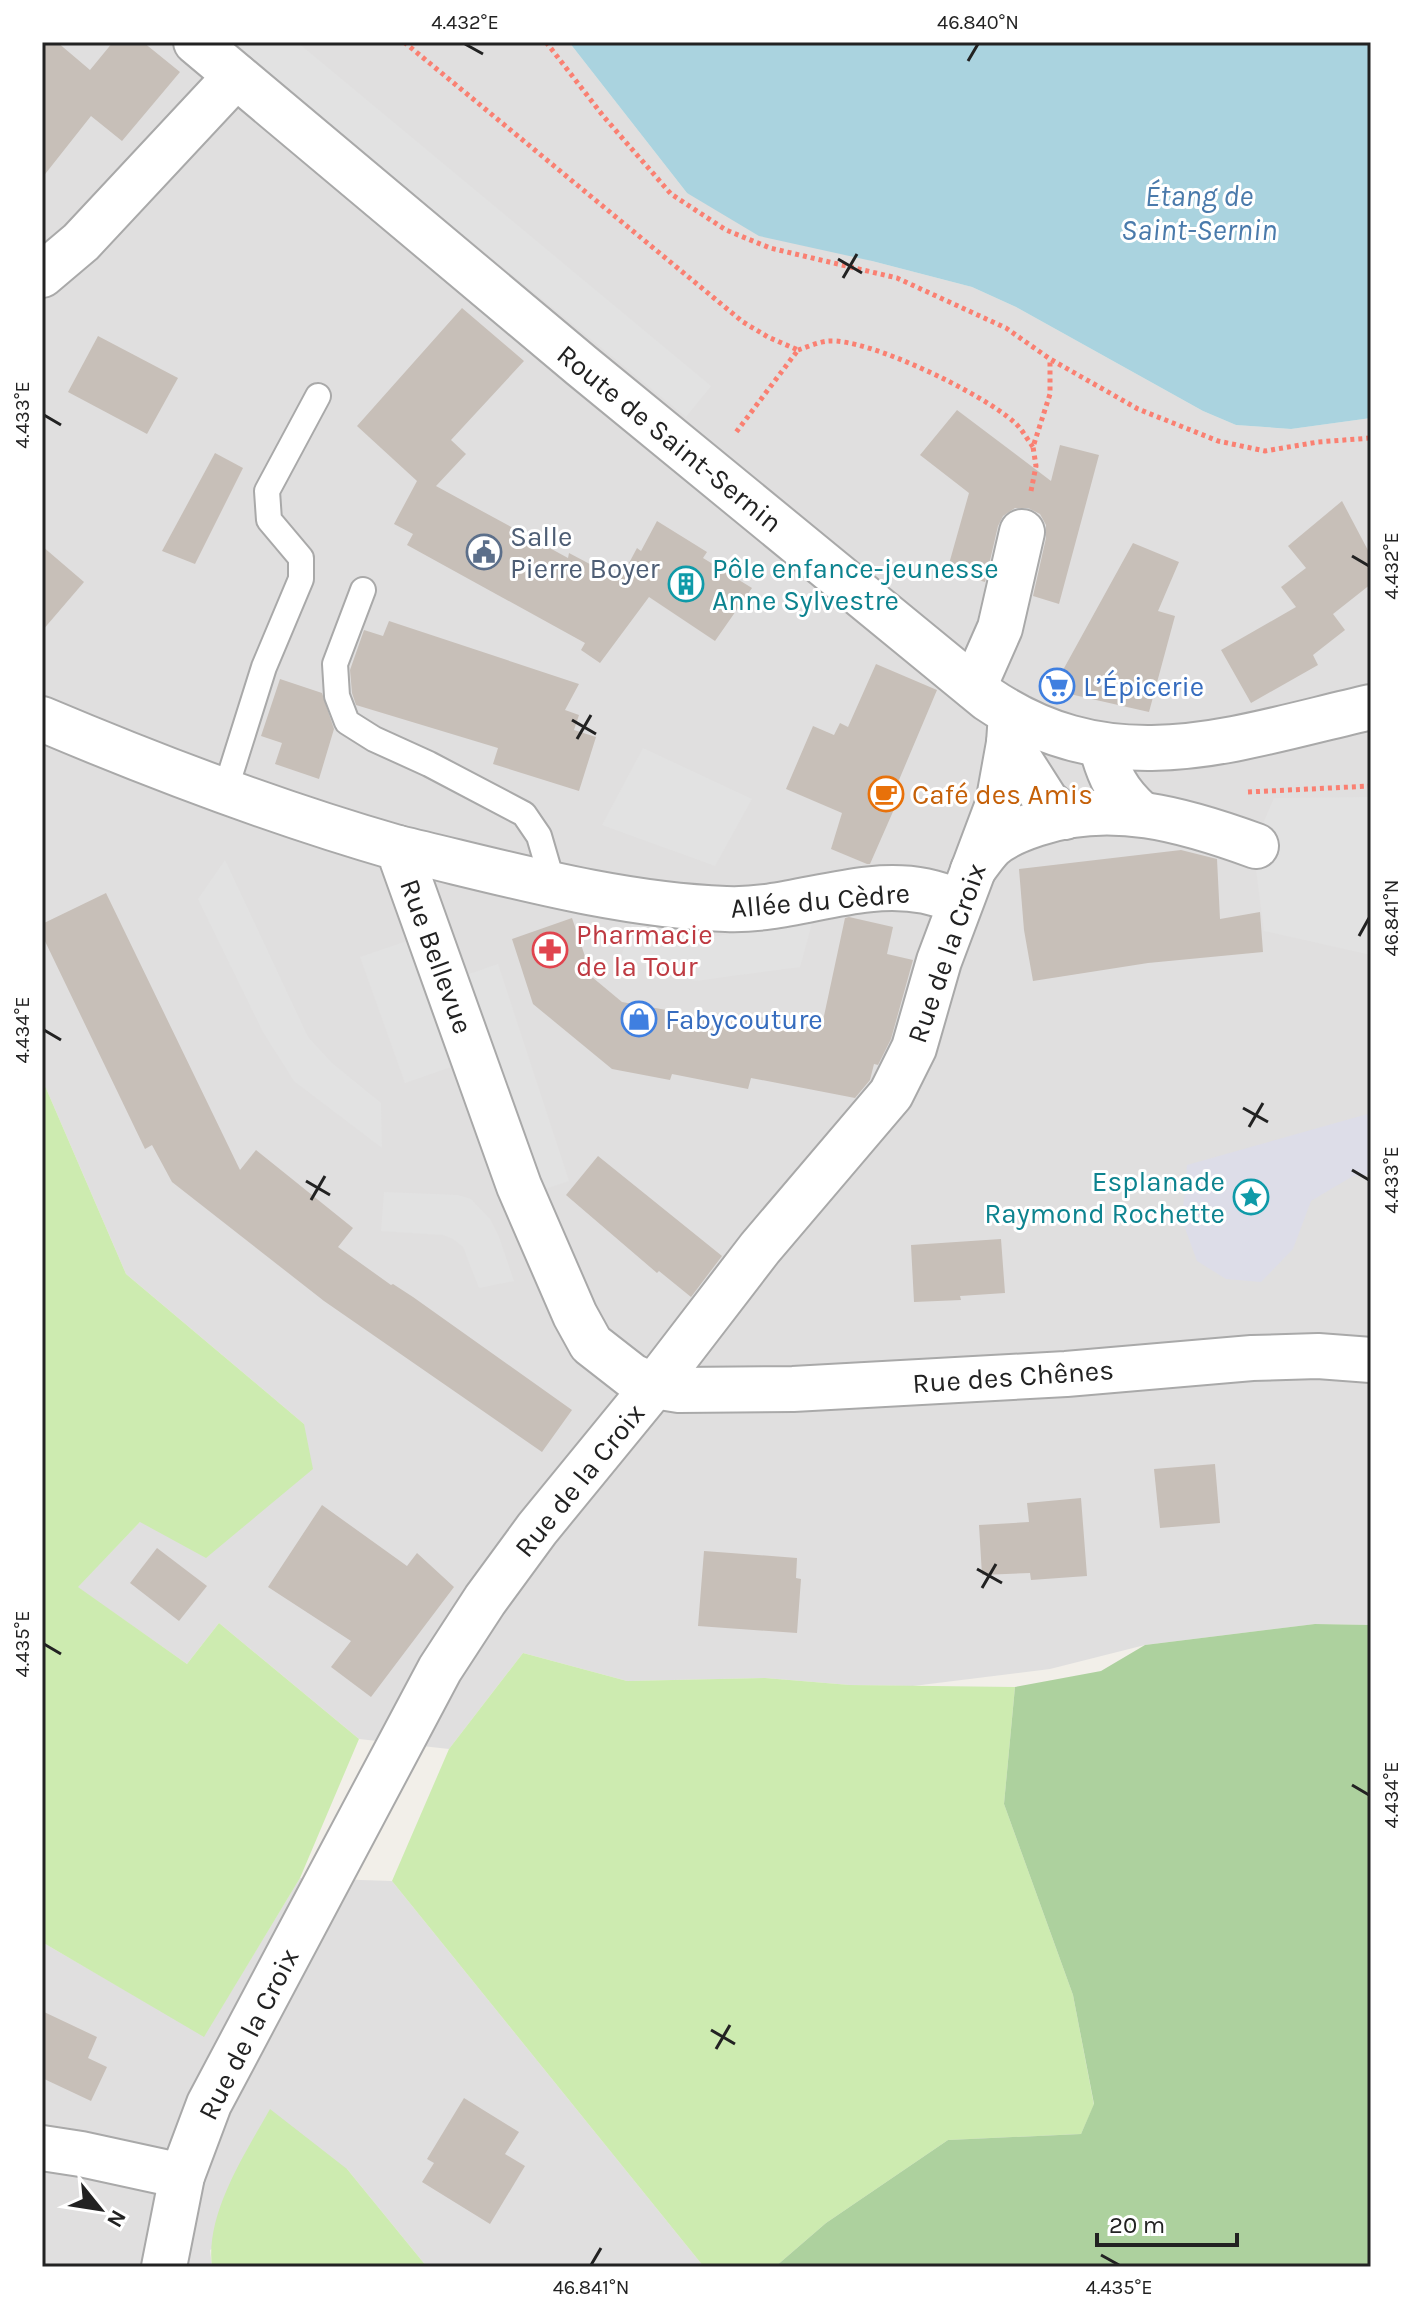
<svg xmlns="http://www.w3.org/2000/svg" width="1413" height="2309" viewBox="0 0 1413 2309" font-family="Karla,sans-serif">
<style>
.residential{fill:#e0dfdf}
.grass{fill:#cdebb0}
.forest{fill:#add19e}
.parking{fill:#e2e2e2}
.plaza{fill:#dddde8}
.water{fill:#aad3df}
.building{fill:#c7bfb8}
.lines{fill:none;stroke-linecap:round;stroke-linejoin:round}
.service-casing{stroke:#a9a9a9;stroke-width:28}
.minor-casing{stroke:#a9a9a9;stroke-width:48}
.tertiary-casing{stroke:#a9a9a9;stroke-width:48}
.path{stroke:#fa8072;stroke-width:5;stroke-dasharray:4 4;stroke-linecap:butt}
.service{stroke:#fff;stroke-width:24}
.minor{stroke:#fff;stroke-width:44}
.tertiary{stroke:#fff;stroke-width:44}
.ticks{fill:none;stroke:#222;stroke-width:3}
.labels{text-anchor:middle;stroke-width:6;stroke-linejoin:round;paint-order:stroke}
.street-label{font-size:28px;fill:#222;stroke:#fff}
.service-label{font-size:28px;fill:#4e5e75;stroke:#fff;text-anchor:start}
.culture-label{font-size:28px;fill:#0d838f;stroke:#fff;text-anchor:start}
.shop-label{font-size:28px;fill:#366cbe;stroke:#fff;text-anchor:start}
.food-label{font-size:28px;fill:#c56008;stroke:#fff;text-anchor:start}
.health-label{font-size:28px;fill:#be3a42;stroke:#fff;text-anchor:start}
.water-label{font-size:30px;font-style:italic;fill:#4a7aab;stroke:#fff}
.neatline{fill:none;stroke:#222;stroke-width:3}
.ticks-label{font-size:20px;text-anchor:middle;fill:#222}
</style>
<rect width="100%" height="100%" fill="#f2efe9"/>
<g class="residential">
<path d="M42,42H569L687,193L872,261L972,287L1016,307L1203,411L1236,425L1291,429L1371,418V1625L1315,1624L1145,1645L1050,1669L913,1686L850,1685L765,1678L627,1681L523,1653L449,1749L359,1739L219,1623L187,1664L77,1587L140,1522L304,1424L126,1274L42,1079Z"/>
<path d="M300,1878L392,1881L704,2267H427L347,2169L210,2250L212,2267H42V1942L204,2036Z"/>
</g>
<g class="grass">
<path d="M42,1079L126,1274L304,1424L313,1469L206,1558L140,1522L78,1587L187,1664L219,1623L359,1739L300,1878L204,2037L42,1942Z"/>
<path d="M523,1653L627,1681L765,1678L850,1685L1015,1687L1004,1804L1073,1995L1094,2105L1081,2134L948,2140L826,2223L775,2267H704L392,1881L449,1749Z"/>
<path d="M270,2109L347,2169L427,2267H212C205,2214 245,2154 270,2109Z"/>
</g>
<path class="forest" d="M1315,1624L1371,1625V2267H775L826,2223L948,2140L1081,2134L1094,2104L1073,1995L1004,1804L1015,1687L1101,1671L1145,1645Z"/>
<g class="parking">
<path d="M228,42H297L711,386L686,417Z"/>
<path d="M643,748L752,799L715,866L602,825Z"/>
<path d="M1371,797V955L1264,931L1256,869L1262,826L1274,798Z"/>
<path d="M225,860L308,1037L332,1063L381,1103L382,1148L294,1081L263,1032L198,899Z"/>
<path d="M634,914L711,937L813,920L800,967L695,981L621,957Z"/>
<path d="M410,940L454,1066L405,1083L360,957Z"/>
<path d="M498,964L569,1181L536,1192L466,975Z"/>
<path d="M384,1192L458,1195L471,1199L490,1219L499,1237L514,1281L479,1288L463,1247L453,1239L443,1235L381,1231Z"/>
</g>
<path class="plaza" d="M1371,1113V1175L1353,1176L1311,1201L1293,1249L1261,1282L1226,1279L1197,1261L1182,1220L1187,1165Z"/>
<path class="water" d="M569,42H1371V418L1291,429L1236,425L1203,411L1016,307L972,287L872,261L759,236L687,193Z"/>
<g class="building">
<path d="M42,42H57L90,70L113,42H143L180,72L122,141L91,116L42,178Z"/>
<path d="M462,308L524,361L451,440L466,454L436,486L568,558L569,553L620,580L637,548L641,551L657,521L707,552L703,558L752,588L715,641L649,597L600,663L581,650L585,643L407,545L413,534L394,524L417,481L357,426Z"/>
<path d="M98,336L178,378L147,434L68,392Z"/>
<path d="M957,410L1051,481L1060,445L1099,455L1059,604L1033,596L1046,538V525L1040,514L1028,508H1015L1003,516L998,526L985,582L947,571L969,493L920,455Z"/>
<path d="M215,453L243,468L195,564L162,551Z"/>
<path d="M1342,501L1371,556V584L1333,614L1345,630L1313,655L1318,665L1251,703L1221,650L1296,607L1281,587L1306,568L1288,546Z"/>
<path d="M1133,543L1179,562L1158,611L1175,616L1149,712L1052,690Z"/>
<path d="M42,546L84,582L42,631Z"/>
<path d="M389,621L579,684L565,710L579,715L574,730L596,737L579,791L493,764L498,748L356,705L352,693L350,670L364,630L383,636Z"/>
<path d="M876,664L937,690L888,806L895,807L870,864H867L831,849L842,813L786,789L813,726L834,735L840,723L848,727Z"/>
<path d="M280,679L322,693L334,729L319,779L275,764L282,743L261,736Z"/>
<path d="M1181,850L1217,859L1220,919L1260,912L1263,952L1148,963L1033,981L1024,930L1019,869Z"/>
<path d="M106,893L240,1170L256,1150L353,1228L338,1247L391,1285L393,1284L413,1297L572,1410L542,1452L324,1301L172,1182L152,1145L145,1149L42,935V924Z"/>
<path d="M849,917L893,927L887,954L913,960L891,1039L878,1065L874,1064L870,1080L855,1098L751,1078L748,1089L672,1074L670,1080L612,1069L533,1004L512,939L572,918L592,977L622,1002L744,1024L746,1014L821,1030L845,918Z"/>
<path d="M598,1156L722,1256L691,1297L659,1271L657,1273L566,1195Z"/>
<path d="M1001,1239L1005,1293L960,1296L961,1300L914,1302L911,1245Z"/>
<path d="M1215,1464L1220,1523L1160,1528L1154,1469Z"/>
<path d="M1081,1498L1087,1576L1031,1580L1030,1573L982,1575L979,1525L1029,1522L1027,1503Z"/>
<path d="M322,1505L407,1566L417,1553L454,1587L371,1697L331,1667L351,1641L268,1587Z"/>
<path d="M157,1548L207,1586L179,1621L130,1583Z"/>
<path d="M704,1551L797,1558L796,1578L801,1579L797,1633L698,1626Z"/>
<path d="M42,2011L97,2037L88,2058L107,2067L91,2101L42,2078Z"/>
<path d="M464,2098L519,2132L505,2154L525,2166L490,2224L422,2182L434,2163L427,2159Z"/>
</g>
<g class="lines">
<g class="service-casing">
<g id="service">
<path d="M363,590L335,664L337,696L347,722L374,739L429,764L524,814L539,836L553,884"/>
<path d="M225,791L264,667L301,579V558L269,520L267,491L318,396"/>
</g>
</g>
<g class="minor-casing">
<g id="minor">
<path d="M42,275L81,242L236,76"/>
<path d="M974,687L1000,628L1022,532"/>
<path d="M42,719C158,768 276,813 398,848L519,1186L575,1315L591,1344L632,1376L654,1386L679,1390L793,1389L1066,1374L1252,1358L1318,1356L1371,1360"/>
<path d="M1009,743L1046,801L1065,817"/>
<path d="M1101,745C1109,776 1117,792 1140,813"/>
<path d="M398,848C505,873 615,905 726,909C792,912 858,878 925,891C936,893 948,898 960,901"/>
<path d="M973,870C979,862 985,853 992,846C1004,835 1021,829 1036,824C1110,798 1185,820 1256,846"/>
<path d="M42,2148L81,2154L182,2176"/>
</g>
</g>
<g class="tertiary-casing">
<g id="tertiary">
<path d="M196,42L582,366L988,699C1115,785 1235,738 1371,707"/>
<path d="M164,2267L182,2176L209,2104L440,1669L485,1600L537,1529L654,1386L760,1248L891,1094L914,1048L939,961L998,804L1009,743L1011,714"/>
</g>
</g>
<g class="path">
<path d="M404,42L743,322L768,337L798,350L734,435"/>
<path d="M546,42L604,117L671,194L726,230L770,248L897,278L1006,328L1050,359L1138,409L1218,441L1265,451L1318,442L1371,438"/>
<path d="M798,350C807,347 818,342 828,341C869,338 983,394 1014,422C1022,429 1027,439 1033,447"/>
<path d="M1031,491L1036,466L1033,447L1050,394V360"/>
<path d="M1248,792L1371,786"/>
</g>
<use href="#service" class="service"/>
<use href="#minor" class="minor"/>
<use href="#tertiary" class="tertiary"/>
</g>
<path class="ticks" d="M465,44L483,54M968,61L978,44M838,259L862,273M843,278L857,254M44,415L61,425M1352,556L1369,566M572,720L596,734M577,739L591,715M1359,936L1369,918M44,1030L61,1040M1243,1108L1268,1122M1249,1127L1263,1103M1352,1170L1369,1180M306,1181L330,1195M311,1200L325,1176M977,1569L1002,1583M982,1588L996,1564M44,1644L61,1654M1352,1785L1369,1795M711,2030L735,2044M716,2049L730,2025M1101,2255L1119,2265M591,2265L601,2248"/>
<defs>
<g id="civic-ring" transform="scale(1.8)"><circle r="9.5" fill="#fff" stroke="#5c6f8a" stroke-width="1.5"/><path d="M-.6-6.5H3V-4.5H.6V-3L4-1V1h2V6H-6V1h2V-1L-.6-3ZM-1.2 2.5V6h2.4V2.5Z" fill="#5c6f8a"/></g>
<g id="building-ring" transform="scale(1.8)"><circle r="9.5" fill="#fff" stroke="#0f9aa8" stroke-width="1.5"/><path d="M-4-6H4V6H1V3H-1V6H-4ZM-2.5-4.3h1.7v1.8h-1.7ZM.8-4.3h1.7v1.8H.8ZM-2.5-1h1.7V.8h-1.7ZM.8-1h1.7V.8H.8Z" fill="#0f9aa8"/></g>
<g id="supermarket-ring" transform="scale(1.8)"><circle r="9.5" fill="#fff" stroke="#3f7fe0" stroke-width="1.5"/><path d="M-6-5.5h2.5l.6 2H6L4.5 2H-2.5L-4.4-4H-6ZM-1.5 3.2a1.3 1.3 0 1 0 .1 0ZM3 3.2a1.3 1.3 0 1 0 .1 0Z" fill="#3f7fe0"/></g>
<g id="cafe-ring" transform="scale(1.8)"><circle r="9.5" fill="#fff" stroke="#e8710a" stroke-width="1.5"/><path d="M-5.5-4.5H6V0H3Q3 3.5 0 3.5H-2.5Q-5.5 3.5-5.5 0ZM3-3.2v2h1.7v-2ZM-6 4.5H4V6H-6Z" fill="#e8710a"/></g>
<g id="pharmacy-ring" transform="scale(1.8)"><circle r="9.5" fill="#fff" stroke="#e0444e" stroke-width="1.5"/><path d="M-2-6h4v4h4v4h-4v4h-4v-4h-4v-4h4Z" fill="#e0444e"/></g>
<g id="shop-ring" transform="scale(1.8)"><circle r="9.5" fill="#fff" stroke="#3f7fe0" stroke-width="1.5"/><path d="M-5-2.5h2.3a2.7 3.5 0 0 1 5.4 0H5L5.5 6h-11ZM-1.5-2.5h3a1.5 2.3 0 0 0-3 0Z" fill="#3f7fe0"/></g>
<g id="sight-ring" transform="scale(1.8)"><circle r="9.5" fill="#fff" stroke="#0f9aa8" stroke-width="1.5"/><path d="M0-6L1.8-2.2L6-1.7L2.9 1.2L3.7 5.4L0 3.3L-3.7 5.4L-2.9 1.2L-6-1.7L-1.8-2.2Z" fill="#0f9aa8"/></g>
</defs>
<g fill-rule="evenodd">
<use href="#civic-ring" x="484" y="552"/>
<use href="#building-ring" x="686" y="584"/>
<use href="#supermarket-ring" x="1057" y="686"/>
<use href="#cafe-ring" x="886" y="794"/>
<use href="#pharmacy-ring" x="550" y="950"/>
<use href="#shop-ring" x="639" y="1019"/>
<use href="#sight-ring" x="1251" y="1197"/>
</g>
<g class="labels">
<g class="street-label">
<text transform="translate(670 438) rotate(39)" y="10">Route de Saint-Sernin</text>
<text transform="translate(820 900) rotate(-5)" y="10">Allée du Cèdre</text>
<text transform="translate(946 953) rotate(-71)" y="10">Rue de la Croix</text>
<text transform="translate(437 956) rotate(70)" y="10">Rue Bellevue</text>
<text transform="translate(1013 1376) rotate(-4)" y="10">Rue des Chênes</text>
<text transform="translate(579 1480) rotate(-51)" y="10">Rue de la Croix</text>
<text transform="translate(248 2034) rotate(-63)" y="10">Rue de la Croix</text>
</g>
<g class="service-label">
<text x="510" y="546">Salle<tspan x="510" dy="32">Pierre Boyer</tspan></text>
</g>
<g class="culture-label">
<text x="712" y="578">Pôle enfance-jeunesse<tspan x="712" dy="32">Anne Sylvestre</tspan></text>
<text x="1225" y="1191" text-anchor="end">Esplanade<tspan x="1225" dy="32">Raymond Rochette</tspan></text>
</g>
<g class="shop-label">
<text x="1083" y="696">L’Épicerie</text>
<text x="665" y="1029">Fabycouture</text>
</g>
<g class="food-label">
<text x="912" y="804">Café des Amis</text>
</g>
<g class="health-label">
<text x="576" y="944">Pharmacie<tspan x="576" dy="32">de la Tour</tspan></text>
</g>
<g class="water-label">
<text x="1199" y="206">Étang de<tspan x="1199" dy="34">Saint-Sernin</tspan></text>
</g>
</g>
<rect width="1413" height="2309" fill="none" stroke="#ffffff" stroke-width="88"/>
<g transform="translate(100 2209) rotate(120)" stroke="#ffffff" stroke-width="6" paint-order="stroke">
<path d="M0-6L14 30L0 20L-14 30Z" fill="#222222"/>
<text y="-12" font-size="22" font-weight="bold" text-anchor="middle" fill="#222222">N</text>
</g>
<path d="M1097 2233v12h140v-12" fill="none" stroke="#222222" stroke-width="4"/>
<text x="1109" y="2233" font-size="24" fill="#222222" stroke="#ffffff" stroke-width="6" paint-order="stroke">20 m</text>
<rect x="44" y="44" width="1325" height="2221" class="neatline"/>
<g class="ticks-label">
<text x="465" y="29">4.432°E</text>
<text x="978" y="29">46.840°N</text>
<text transform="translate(22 415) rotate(-90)" y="7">4.433°E</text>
<text transform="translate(1391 566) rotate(-90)" y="7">4.432°E</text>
<text transform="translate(1391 918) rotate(-90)" y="7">46.841°N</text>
<text transform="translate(22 1030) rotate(-90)" y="7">4.434°E</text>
<text transform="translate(1391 1180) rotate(-90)" y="7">4.433°E</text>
<text transform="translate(22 1644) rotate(-90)" y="7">4.435°E</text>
<text transform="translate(1391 1795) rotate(-90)" y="7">4.434°E</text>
<text x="591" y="2294">46.841°N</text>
<text x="1119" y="2294">4.435°E</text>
</g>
</svg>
